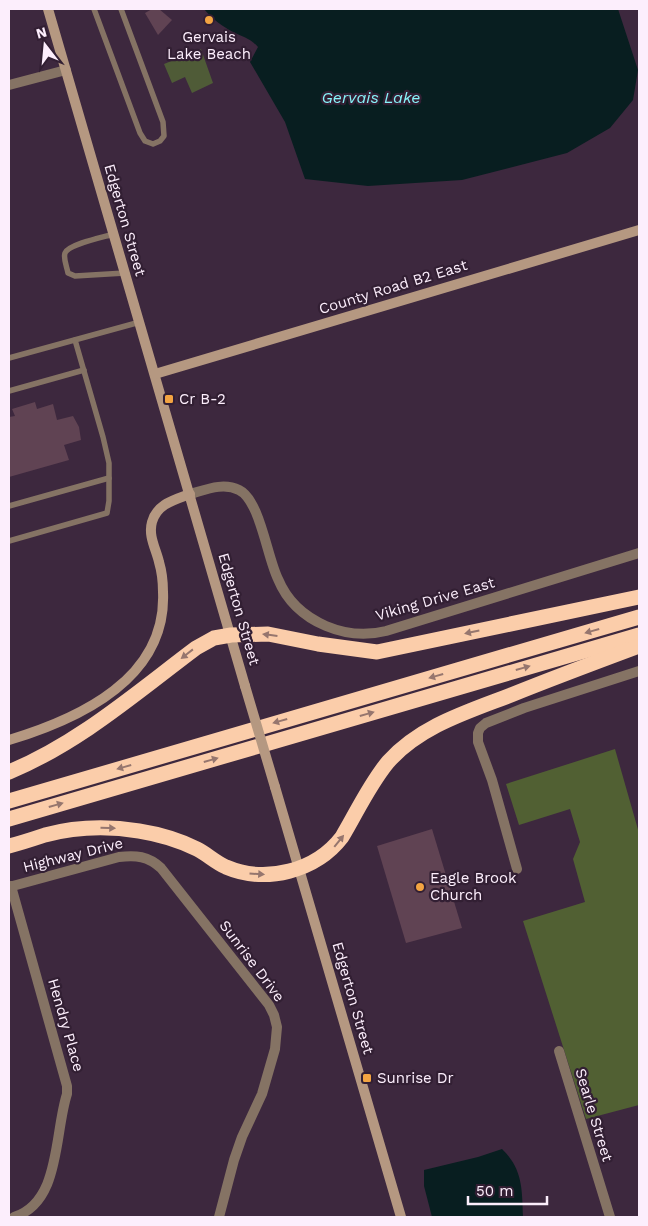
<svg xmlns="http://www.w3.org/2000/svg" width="648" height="1226" viewBox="0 0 648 1226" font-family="'Work Sans',sans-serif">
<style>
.green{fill:#4f5b37}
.forest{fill:#516033}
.water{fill:#081e20}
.building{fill:#604353}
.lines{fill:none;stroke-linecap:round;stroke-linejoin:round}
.lane{stroke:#857364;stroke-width:5.5}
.street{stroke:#857364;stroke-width:10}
.secondary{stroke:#b59881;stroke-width:10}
.highway{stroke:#fbcdaa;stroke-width:15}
.secondary-bridge{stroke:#b59881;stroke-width:10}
.oneway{fill:#96766e}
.poi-dot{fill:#f3a442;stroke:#321f33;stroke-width:2}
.labels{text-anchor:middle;stroke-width:4.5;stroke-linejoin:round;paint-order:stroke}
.poi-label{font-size:15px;fill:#fceefc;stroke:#321f33;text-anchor:start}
.street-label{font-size:15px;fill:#fceefc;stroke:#321f33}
.water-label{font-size:16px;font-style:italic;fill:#88f4fa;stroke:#321f33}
</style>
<rect width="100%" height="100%" fill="#3d283e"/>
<path class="green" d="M201,49L213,83L192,93L185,77L172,83L164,64Z"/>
<path class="forest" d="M615,749L639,833V1105L586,1119L523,921L585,902L573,859L580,842L570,809L519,825L506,784Z"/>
<g class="water">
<path d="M204,9H618L638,70L633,100L610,128L567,153L462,180L368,186L305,179L285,122L250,62L258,47C250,38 243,37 233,32C222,26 212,19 204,9Z"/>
<path d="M502,1149C523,1169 522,1190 523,1217H432L424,1186V1170L478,1157Z"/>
</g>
<g class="building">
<path d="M152,9H159L172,20L158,35L145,13Z"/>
<path d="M35,402L37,409L53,404L57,420L73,416L79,427L81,440L64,445L69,460L9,477V417L15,416L12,409Z"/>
<path d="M432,829L462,928L406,943L377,846Z"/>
</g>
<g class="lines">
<g class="lane">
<path d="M94,9L140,133L145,141L153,144L160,141L164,136L163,122L121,9"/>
<path d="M114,234C104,237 69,244 65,253C63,259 67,267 68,273L75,276L125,273"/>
<path d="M9,358L140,322"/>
<path d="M9,391L84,370"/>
<path d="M9,506L109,478"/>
<path d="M9,541L107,513L109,501V463L103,437L75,340"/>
</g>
<g class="street">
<path d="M9,85L66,70"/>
<path d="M190,494C205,490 223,482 239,490C260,500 267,557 278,579C287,601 305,617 326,626C345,634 366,636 386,631L639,553"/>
<path d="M517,869L492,780L478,742V733L480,728L486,723L524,708L639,671"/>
<path d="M11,886L67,1086V1094C54,1134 61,1202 14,1217"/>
<path d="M9,887L119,857C136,855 148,856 161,868L269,1005L274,1015L277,1027L275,1049L262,1094L242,1137L234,1160L219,1217"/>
<path d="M559,1051L610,1217"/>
</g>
<g class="secondary">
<path d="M48,9L245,686"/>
<path d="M155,374L639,230"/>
<path d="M9,740C79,719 167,679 163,592C163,582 162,572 159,562C156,549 148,536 152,522C157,504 174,500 190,494"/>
<path d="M275,787L401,1217"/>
</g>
<g class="highway">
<path d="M9,772C79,743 136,693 196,648L214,638L231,635L268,634L318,644L377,652L639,597"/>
<path d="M9,801L639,617"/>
<path d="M9,819L639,635"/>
<path d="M9,846C21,843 33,839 45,835C75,827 108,826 139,831C158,834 179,840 197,849C207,854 215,862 226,867C266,884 316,871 342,837C357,812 369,785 388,762C420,726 467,712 511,695C553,678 596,662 639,646"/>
</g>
<path class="secondary-bridge" d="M245,686L275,787"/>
</g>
<defs><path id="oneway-solid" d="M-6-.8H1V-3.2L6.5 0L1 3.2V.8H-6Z" transform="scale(1.25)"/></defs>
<g class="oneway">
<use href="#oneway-solid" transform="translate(592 631) rotate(164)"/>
<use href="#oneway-solid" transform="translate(472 632) rotate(168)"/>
<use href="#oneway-solid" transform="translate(270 635) rotate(-173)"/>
<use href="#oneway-solid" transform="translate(187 654) rotate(142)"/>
<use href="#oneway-solid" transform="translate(523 668) rotate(-16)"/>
<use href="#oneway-solid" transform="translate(436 676) rotate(164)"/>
<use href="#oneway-solid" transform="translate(367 714) rotate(-16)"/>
<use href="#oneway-solid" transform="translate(280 721) rotate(164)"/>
<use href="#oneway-solid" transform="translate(211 760) rotate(-16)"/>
<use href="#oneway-solid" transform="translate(124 767) rotate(164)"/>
<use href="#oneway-solid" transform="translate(56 805) rotate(-16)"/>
<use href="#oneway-solid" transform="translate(108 828) rotate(1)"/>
<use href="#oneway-solid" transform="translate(339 841) rotate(-51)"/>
<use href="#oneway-solid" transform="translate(257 874) rotate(4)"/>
</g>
<g class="poi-dot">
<circle cx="209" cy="20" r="5"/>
<rect x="164" y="394" width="10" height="10" rx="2.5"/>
<circle cx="420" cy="887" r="5"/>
<rect x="362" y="1073" width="10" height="10" rx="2.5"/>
</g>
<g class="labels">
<g class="poi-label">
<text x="209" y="42" text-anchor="middle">Gervais<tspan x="209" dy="17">Lake Beach</tspan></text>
<text x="179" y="404">Cr B-2</text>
<text x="430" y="883">Eagle Brook<tspan x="430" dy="17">Church</tspan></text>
<text x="377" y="1083">Sunrise Dr</text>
</g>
<g class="street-label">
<text transform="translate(125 220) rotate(74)" y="5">Edgerton Street</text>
<text transform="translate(393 287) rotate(-17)" y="5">County Road B2 East</text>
<text transform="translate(435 599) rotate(-16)" y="5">Viking Drive East</text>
<text transform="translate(239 609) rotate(74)" y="5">Edgerton Street</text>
<text transform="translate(73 855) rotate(-14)" y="5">Highway Drive</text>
<text transform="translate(252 961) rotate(53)" y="5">Sunrise Drive</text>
<text transform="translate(353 998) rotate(74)" y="5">Edgerton Street</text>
<text transform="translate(66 1025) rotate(74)" y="5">Hendry Place</text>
<text transform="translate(594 1115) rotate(73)" y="5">Searle Street</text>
</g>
<g class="water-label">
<text x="371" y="103">Gervais Lake</text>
</g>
</g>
<rect width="648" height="1226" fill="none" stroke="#fceefc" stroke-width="20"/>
<g transform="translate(45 45) rotate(344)" stroke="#321f33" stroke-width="4" paint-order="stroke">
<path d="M0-4L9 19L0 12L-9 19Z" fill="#fceefc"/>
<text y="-8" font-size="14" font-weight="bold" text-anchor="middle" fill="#fceefc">N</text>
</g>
<path d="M468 1196v8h79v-8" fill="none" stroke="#fceefc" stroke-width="2.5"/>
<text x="476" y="1196" font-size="15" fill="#fceefc" stroke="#321f33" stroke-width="4" paint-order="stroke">50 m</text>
</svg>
